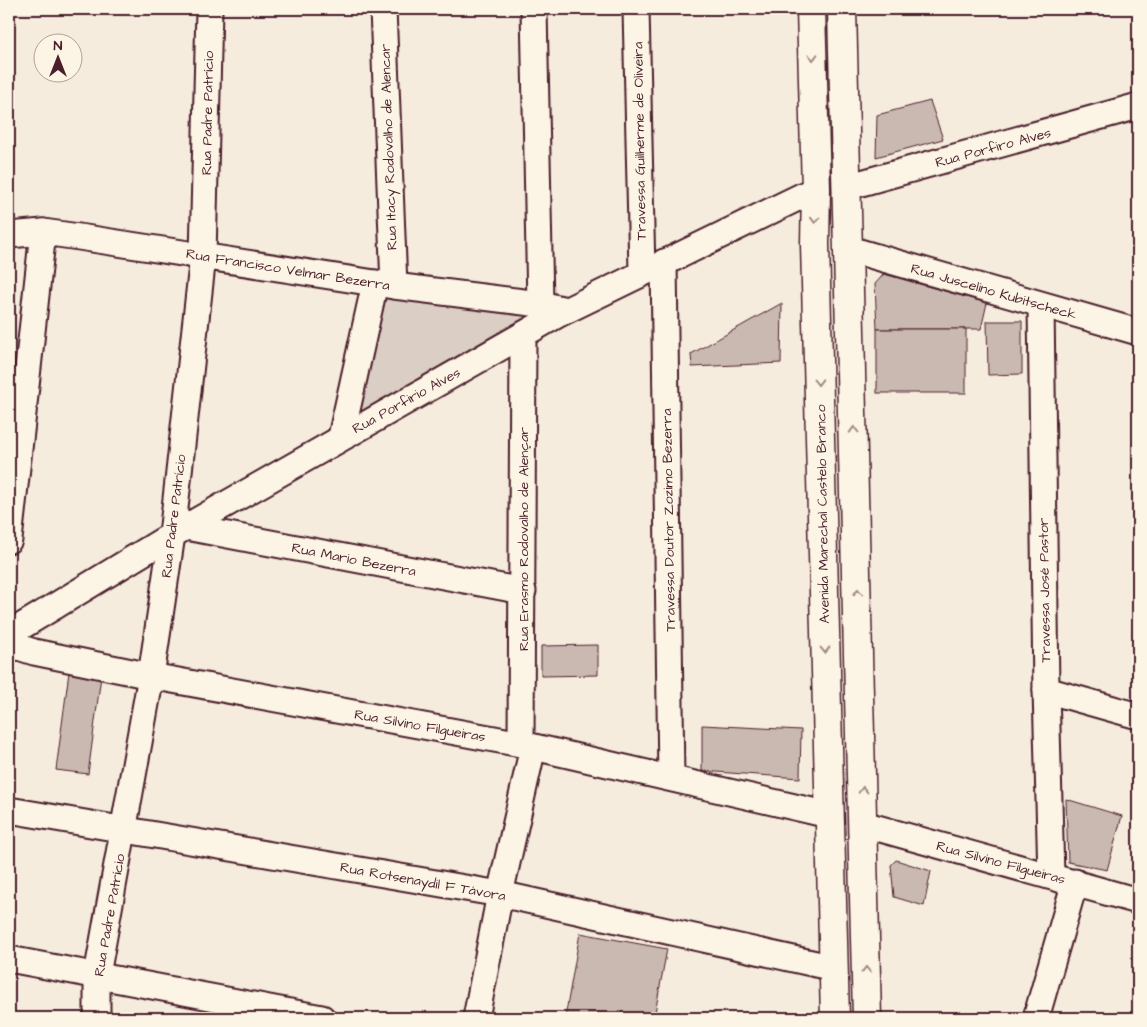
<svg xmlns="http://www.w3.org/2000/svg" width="1147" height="1027" viewBox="0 0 1147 1027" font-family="'Architects Daughter',sans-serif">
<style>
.green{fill:#dbcec4;stroke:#927678}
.building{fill:#cab9b1;stroke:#4a1f2b}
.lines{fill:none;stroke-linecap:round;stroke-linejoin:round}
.minor-casing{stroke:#4a1f2b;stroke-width:29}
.major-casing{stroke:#4a1f2b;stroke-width:31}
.minor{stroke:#fcf5e5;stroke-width:25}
.major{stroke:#fcf5e5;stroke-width:28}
.oneway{stroke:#a38a88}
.labels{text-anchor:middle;stroke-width:4;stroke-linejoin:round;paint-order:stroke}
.street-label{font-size:14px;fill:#4a1f2b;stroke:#fcf5e5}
</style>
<rect width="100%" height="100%" fill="#f5ecde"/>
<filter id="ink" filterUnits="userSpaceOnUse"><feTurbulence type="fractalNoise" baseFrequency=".02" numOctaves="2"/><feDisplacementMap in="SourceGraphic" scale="10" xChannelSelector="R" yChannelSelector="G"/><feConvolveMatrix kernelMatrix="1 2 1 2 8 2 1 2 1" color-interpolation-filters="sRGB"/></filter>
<g filter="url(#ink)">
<path class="green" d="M382,294L540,312L367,413H357Z"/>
<g class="building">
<path d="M930,101L943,139L876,157L877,115Z"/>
<path d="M884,274L987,303L981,329H877L875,284Z"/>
<path d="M782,303L781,363L692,367L691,354Z"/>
<path d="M987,321H1022V374L988,375Z"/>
<rect x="877" y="329" width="89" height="64"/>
<path d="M598,645V675L541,676V646Z"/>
<path d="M69,672L101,676L88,774L56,770Z"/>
<path d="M702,725L801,730L800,778L702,771Z"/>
<path d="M1066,799L1122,816L1107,870L1068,862Z"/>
<path d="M896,860L931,871L924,906L894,897L891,865Z"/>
<path d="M580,933L667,949L654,1018H565Z"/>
</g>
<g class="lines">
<g class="minor-casing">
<g id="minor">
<path d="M383,9L394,286"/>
<path d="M534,9L540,304"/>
<path d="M636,9L642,272"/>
<path d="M847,187L1138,106"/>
<path d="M9,235L43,232L79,237L394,286L540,304L566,310"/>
<path d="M849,249L1138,332"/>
<path d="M664,262L671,778"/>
<path d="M1041,305L1046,690L1051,876"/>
<path d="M341,437L375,283"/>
<path d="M186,527L523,591"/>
<path d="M9,540L43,232"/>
<path d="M9,634L172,535L559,314L816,189"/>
<path d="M9,644L34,652L151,676L521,744L829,815"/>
<path d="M1046,690L1138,716"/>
<path d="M521,744L523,335"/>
<path d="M9,810L500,894L834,968"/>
<path d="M863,824L1138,901"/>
<path d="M9,959L322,1018"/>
<path d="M97,1018V975L151,676L172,535L203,256L209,9"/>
<path d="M476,1018L500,894L533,747"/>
<path d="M1036,1018L1075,882"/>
</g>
</g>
<g class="major-casing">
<g id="major">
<path d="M811,9L816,189L815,244L835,1018"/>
<path d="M842,9L867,1018"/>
</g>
</g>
<use href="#minor" class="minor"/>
<use href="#major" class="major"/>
</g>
<defs><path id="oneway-chevron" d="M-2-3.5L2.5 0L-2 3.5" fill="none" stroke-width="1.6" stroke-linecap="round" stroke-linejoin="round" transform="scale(1.25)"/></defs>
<g class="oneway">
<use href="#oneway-chevron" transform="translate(813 57) rotate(89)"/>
<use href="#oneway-chevron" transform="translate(815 220) rotate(91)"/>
<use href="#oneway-chevron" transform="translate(818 382) rotate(89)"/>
<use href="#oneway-chevron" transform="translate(854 430) rotate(-92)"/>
<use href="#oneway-chevron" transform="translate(858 592) rotate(-92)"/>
<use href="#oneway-chevron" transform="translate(825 650) rotate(89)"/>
<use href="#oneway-chevron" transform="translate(863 790) rotate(-91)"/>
<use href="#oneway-chevron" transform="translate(866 970) rotate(-91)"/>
</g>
</g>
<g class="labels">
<g class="street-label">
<text transform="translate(207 113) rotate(-89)" y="5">Rua Padre Patrício</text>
<text transform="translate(639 141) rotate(-91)" y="5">Travessa Guilherme de Oliveira</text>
<text transform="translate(388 147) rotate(-92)" y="5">Rua Itacy Rodovalho de Alencar</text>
<text transform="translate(993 147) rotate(-15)" y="5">Rua Porfiro Alves</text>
<text transform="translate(288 269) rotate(9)" y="5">Rua Francisco Velmar Bezerra</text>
<text transform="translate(994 291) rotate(16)" y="5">Rua Juscelino Kubitscheck</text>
<text transform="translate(406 400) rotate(-29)" y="5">Rua Porfirio Alves</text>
<text transform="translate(822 514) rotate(-91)" y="5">Avenida Marechal Castelo Branco</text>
<text transform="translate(173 516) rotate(-83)" y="5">Rua Padre Patrício</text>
<text transform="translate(668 520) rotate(-91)" y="5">Travessa Doutor Zozimo Bezerra</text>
<text transform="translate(523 539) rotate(-90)" y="5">Rua Erasmo Rodovalho de Alençar</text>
<text transform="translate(354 559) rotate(11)" y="5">Rua Mario Bezerra</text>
<text transform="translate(1044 590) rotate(-91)" y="5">Travessa José Pastor</text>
<text transform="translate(420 725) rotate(10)" y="5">Rua Silvino Filgueiras</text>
<text transform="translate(1001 862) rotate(15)" y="5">Rua Silvino Filgueiras</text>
<text transform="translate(423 881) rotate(10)" y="5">Rua Rotsenaydil F Távora</text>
<text transform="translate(109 915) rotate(-80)" y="5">Rua Padre Patrício</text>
</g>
</g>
<rect width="1147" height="1027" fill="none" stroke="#fcf5e5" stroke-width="30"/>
<rect x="15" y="15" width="1117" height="997" fill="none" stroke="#4a1f2b" stroke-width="2" filter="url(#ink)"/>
<g transform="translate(58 58)"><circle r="24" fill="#fcf5e5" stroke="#b59f9b"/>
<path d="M0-4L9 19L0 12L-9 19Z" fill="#4a1f2b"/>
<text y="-8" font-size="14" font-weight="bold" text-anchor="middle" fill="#4a1f2b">N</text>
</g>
</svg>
